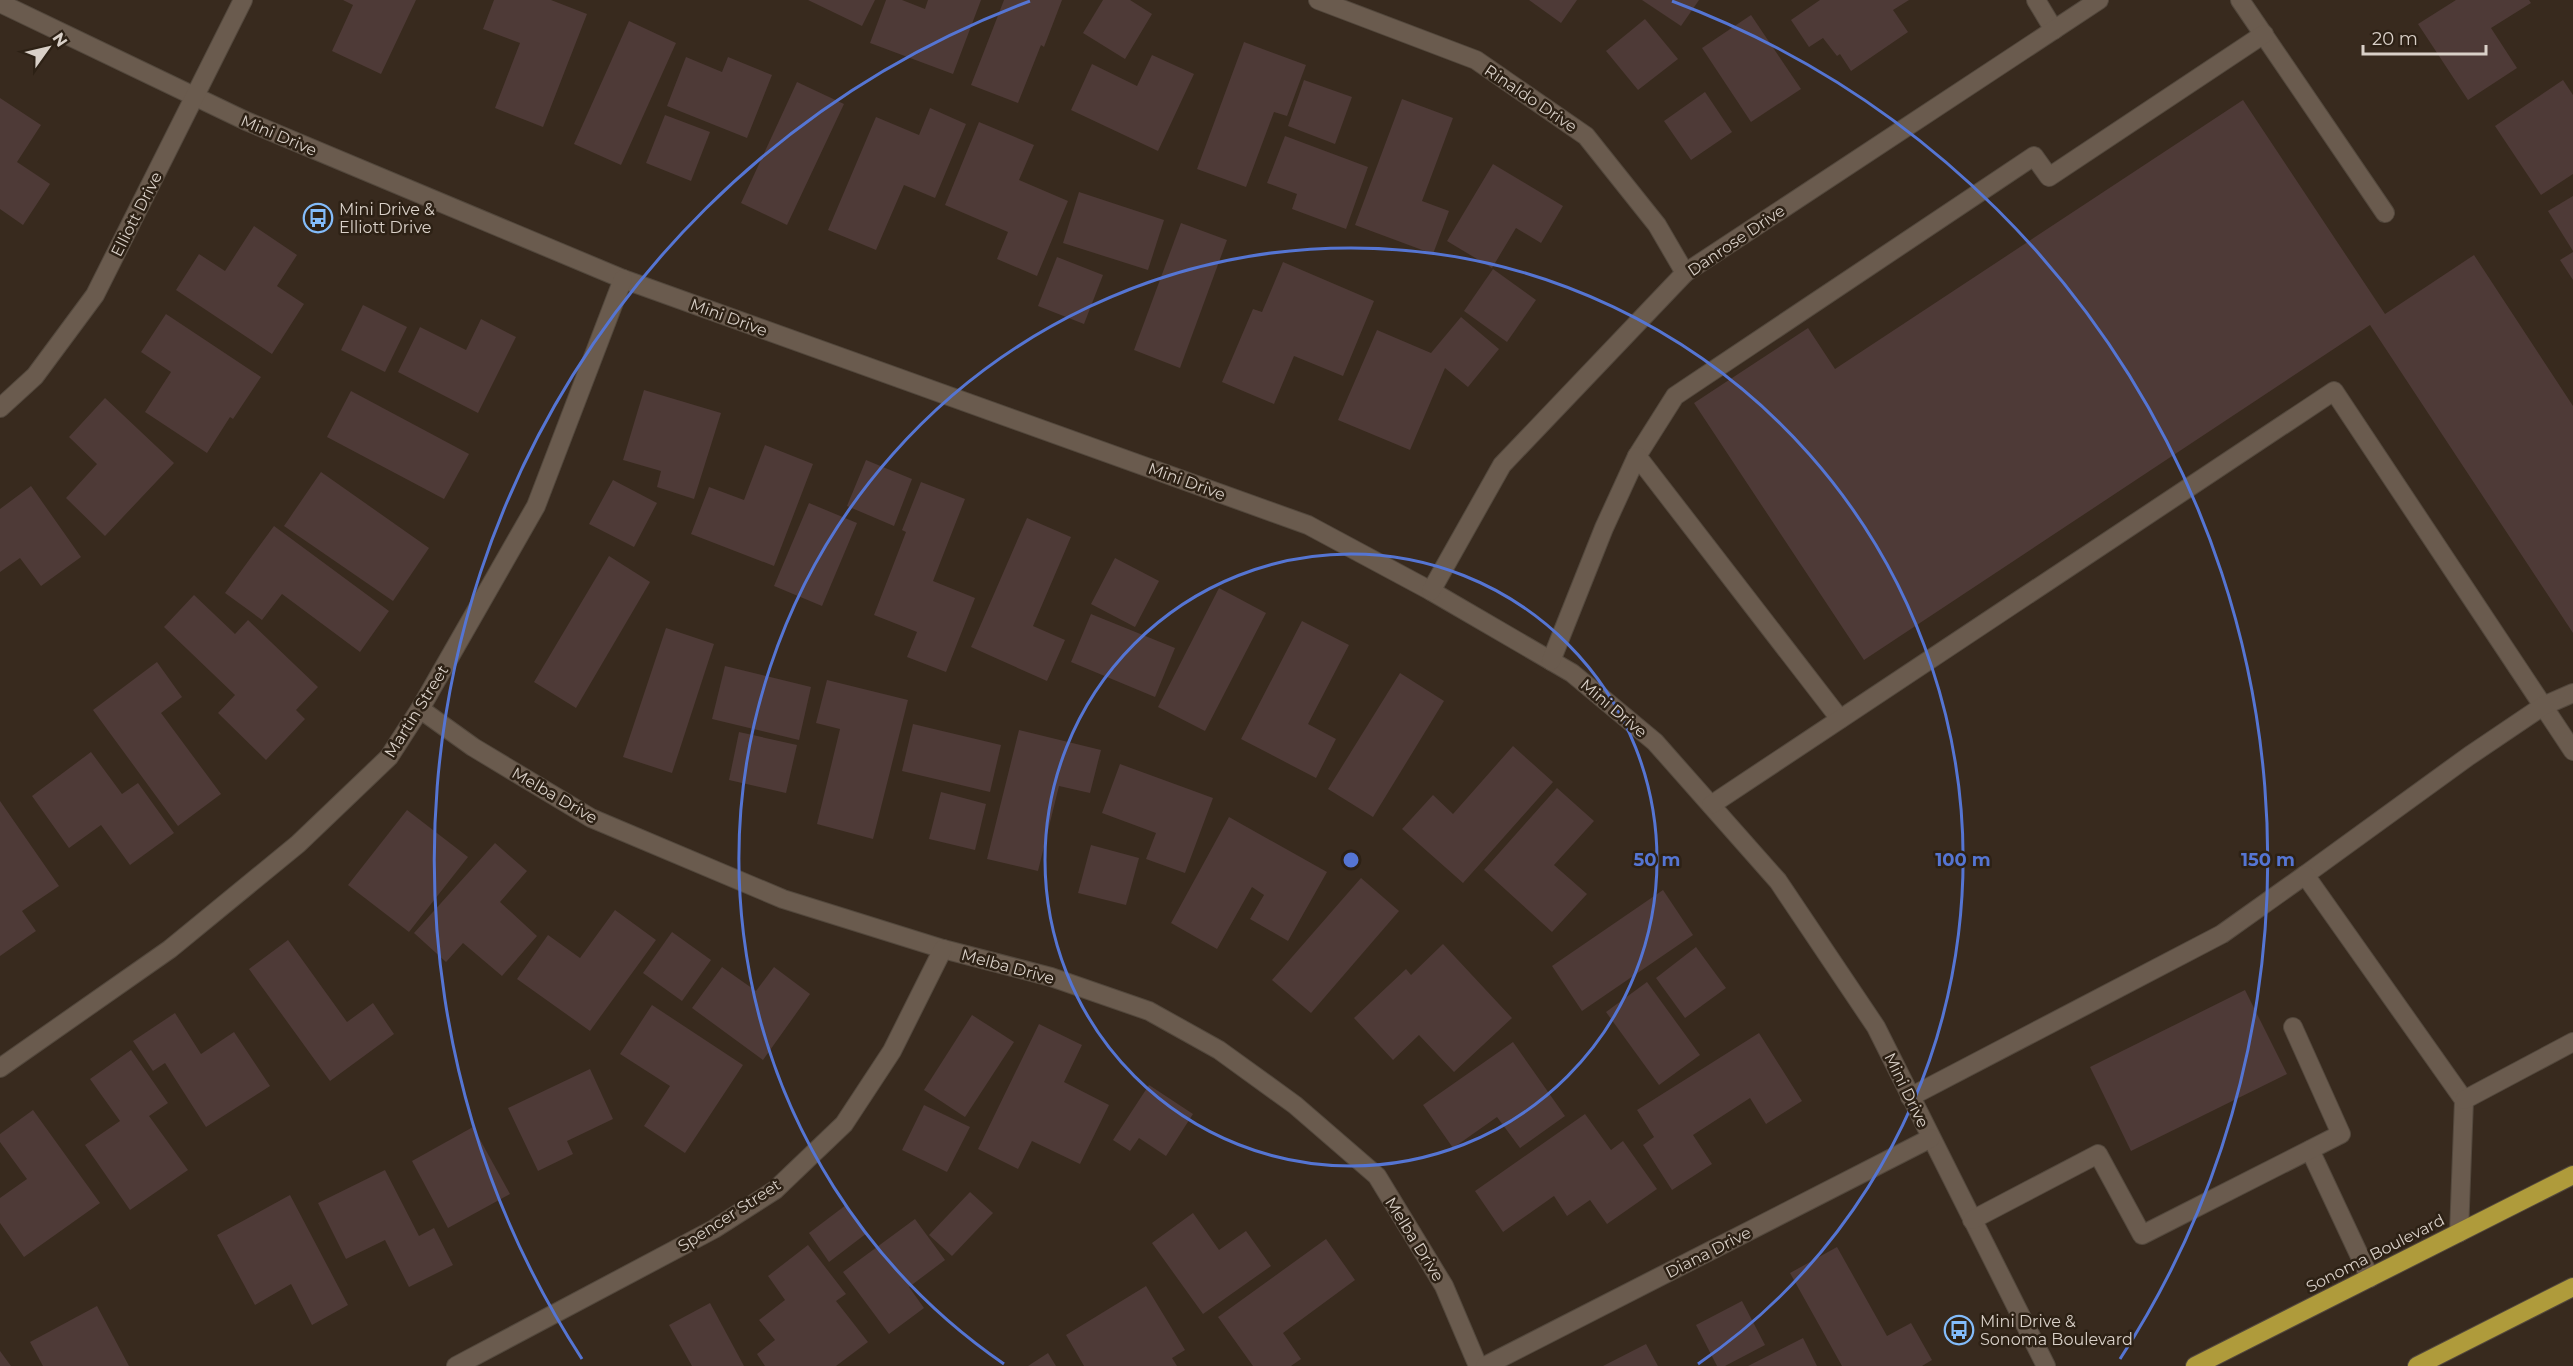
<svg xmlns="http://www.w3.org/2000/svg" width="2573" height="1366" viewBox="0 0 2573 1366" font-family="Montserrat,sans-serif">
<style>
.building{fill:#4e3a37}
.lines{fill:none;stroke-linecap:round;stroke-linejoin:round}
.minor-casing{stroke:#53483d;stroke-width:20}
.highway-casing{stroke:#53483d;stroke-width:20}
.minor{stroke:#6a5b4e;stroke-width:18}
.highway{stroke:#af9b3b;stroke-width:18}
.ring{fill:none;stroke:#5575d3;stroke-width:3}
.labels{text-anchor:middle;stroke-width:5;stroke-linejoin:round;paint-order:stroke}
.street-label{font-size:16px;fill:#d9d0c8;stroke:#2d2115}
.poi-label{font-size:16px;fill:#d9d0c8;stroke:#2d2115;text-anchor:start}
.centre{fill:#5575d3;stroke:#2d2115;stroke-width:3}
.ring-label{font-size:18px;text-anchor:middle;font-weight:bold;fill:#5575d3;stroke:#2d2115;stroke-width:5;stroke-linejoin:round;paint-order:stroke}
</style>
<rect width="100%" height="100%" fill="#382a1e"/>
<g class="building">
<path d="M343,0H416L381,74L332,51L353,5Z"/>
<path d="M494,0H551L587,14L543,127L495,108L520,43L483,29Z"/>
<path d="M808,0H875L862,26Z"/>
<path d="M886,0H902L925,9L928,0H981L953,74L870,43Z"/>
<path d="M1004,0H1062L1044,47L1041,45L1018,103L971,85Z"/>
<path d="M1103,0H1130L1152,14L1125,59L1083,33Z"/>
<path d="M1529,0H1577L1561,23Z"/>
<path d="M1642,0H1699L1681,26Z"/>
<path d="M1820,0H1909L1893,10L1908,32L1851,71L1840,54L1837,56L1823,38L1809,47L1791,20Z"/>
<path d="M2456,0H2529L2531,3L2491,28L2517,68L2468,100L2418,24Z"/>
<path d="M1751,15L1801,89L1751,122L1702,48Z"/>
<path d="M1645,19L1678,59L1638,90L1606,51Z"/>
<path d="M629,21L676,43L621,165L574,144Z"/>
<path d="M1244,42L1306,65L1287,116L1274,112L1246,187L1197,169Z"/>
<path d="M1152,55L1194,74L1158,151L1071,110L1092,64L1137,86Z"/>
<path d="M686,57L722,72L728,57L772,75L747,138L667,106Z"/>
<path d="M1304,80L1352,97L1335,144L1288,126Z"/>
<path d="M2563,80L2573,95V174L2541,195L2495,126Z"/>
<path d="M797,82L844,104L787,225L741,203Z"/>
<path d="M1705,92L1732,132L1691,160L1664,121Z"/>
<path d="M0,98L41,125L17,162L50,184L23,225L0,209Z"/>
<path d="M1402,99L1453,118L1422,201L1449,211L1433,254L1355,225Z"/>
<path d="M2243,100L2385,314L2474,255L2573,406V633L2370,325L1864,660L1694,403L1808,328L1835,369Z"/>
<path d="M930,108L966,124L935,198L904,185L876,250L828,230L876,117L919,135Z"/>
<path d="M665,115L710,132L691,181L646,163Z"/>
<path d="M979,122L1034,145L1019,180L1068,201L1037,276L997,259L1008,232L945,205Z"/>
<path d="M1285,136L1368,167L1346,229L1292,209L1297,194L1267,183Z"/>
<path d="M1493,164L1563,206L1541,243L1516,228L1492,268L1447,241Z"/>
<path d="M1079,192L1164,220L1148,270L1063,243Z"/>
<path d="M2573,196V251L2548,211Z"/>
<path d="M1181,223L1227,240L1180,368L1134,350Z"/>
<path d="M254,226L297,255L277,286L304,304L272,354L176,290L199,254L225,271Z"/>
<path d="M2573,252V280L2560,260Z"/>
<path d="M1057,257L1103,275L1084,324L1038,306Z"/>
<path d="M1283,262L1374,301L1343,376L1294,356L1274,404L1222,382L1253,309L1262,312Z"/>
<path d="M1493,269L1536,300L1507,342L1464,311Z"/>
<path d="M363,305L407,327L385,372L341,350Z"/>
<path d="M166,314L261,377L233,419L230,417L207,453L145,412L171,372L141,352Z"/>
<path d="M1461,317L1499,349L1468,387L1445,368L1410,450L1338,420L1377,330L1431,353Z"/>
<path d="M481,319L516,337L478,413L398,372L420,327L466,350Z"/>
<path d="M644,390L721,413L694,499L657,487L661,471L623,460Z"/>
<path d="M351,391L469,454L444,499L327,437Z"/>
<path d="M105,398L174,463L105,536L66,498L97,464L69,437Z"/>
<path d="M765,445L813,464L774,566L691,534L709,487L744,500Z"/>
<path d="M866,460L912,479L894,526L847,506Z"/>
<path d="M321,472L429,548L393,601L284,526Z"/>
<path d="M613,480L657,503L634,547L589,524Z"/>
<path d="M921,482L965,499L933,581L975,598L946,672L907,657L917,632L874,615L906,532L902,530Z"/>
<path d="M31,486L81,557L41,586L20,558L0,572V509Z"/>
<path d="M809,503L857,523L822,606L774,586Z"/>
<path d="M1027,518L1071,537L1033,626L1065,640L1047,681L971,647Z"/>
<path d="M274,526L389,611L360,652L282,594L262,620L225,593Z"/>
<path d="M609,556L650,582L576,708L534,682Z"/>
<path d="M1115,558L1159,581L1135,627L1091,604Z"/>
<path d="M1219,588L1266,613L1205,731L1158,707Z"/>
<path d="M194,595L235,634L248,620L318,687L296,710L305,719L266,760L218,713L235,695L164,627Z"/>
<path d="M1091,614L1175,648L1155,697L1071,662Z"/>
<path d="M1302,621L1349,645L1308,724L1336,739L1316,778L1241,739Z"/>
<path d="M666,628L714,644L672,773L623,757Z"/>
<path d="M157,662L182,697L161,713L221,794L178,826L93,710Z"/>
<path d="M725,666L811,687L799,740L712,719Z"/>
<path d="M1400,673L1444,701L1373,817L1328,789Z"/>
<path d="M827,680L908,700L873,839L817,824L840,729L816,723Z"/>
<path d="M913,724L1001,745L990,792L902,771Z"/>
<path d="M1019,730L1101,750L1090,793L1059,786L1038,871L987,859Z"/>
<path d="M739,732L797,745L786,793L729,780Z"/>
<path d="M1513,746L1553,782L1463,883L1402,829L1433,795L1453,814Z"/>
<path d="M91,752L122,794L138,783L174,833L130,865L101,825L69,848L32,796Z"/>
<path d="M1120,764L1213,798L1185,873L1146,859L1156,833L1102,813Z"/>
<path d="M1557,788L1594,821L1554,865L1587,894L1552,932L1484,870Z"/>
<path d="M941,792L986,804L975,850L929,839Z"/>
<path d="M0,801L59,886L22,911L36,931L0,956Z"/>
<path d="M407,810L468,857L409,932L348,885Z"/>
<path d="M1229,817L1327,872L1288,941L1250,919L1264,895L1252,887L1217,949L1171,923Z"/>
<path d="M495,843L527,871L500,902L537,936L502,976L463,943L446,962L414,933Z"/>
<path d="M1091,845L1139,858L1126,905L1078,893Z"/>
<path d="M1361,878L1399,911L1311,1013L1272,980Z"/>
<path d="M1663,890L1693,935L1582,1011L1552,966Z"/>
<path d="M615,910L656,940L590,1031L517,979L548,935L580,958Z"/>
<path d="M672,932L711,960L682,1001L643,973Z"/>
<path d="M288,940L347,1022L373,1003L394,1034L330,1081L249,969Z"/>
<path d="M1443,944L1512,1018L1454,1072L1419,1035L1393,1060L1354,1018L1406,969L1411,975Z"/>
<path d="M1696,947L1726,988L1685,1018L1656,978Z"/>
<path d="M722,967L756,991L774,967L810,994L763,1060L692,1008Z"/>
<path d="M1647,982L1700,1055L1659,1085L1606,1012Z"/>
<path d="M2245,990L2287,1074L2131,1151L2090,1067Z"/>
<path d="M652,1005L743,1065L685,1153L644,1126L670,1086L620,1054Z"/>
<path d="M175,1013L201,1054L234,1032L270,1086L206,1127L165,1063L153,1071L133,1041Z"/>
<path d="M972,1015L1014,1042L965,1117L924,1090Z"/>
<path d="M1039,1024L1082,1045L1064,1082L1109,1105L1080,1164L1032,1141L1018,1169L978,1149Z"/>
<path d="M1759,1033L1802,1101L1766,1124L1750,1098L1693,1135L1712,1164L1672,1190L1643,1145L1654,1137L1637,1110Z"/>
<path d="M1513,1042L1565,1116L1520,1148L1497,1117L1453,1148L1423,1105Z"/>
<path d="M131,1050L168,1103L149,1116L188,1170L130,1210L85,1145L120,1121L90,1079Z"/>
<path d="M590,1069L613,1119L567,1141L573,1154L538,1171L508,1108Z"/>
<path d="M1149,1085L1193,1114L1166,1156L1139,1138L1130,1151L1113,1140Z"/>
<path d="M924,1105L970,1127L947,1172L902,1150Z"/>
<path d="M33,1110L100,1203L24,1257L0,1223V1198L27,1179L0,1142V1134Z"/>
<path d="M1585,1114L1611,1150L1623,1141L1657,1189L1607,1224L1590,1200L1567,1216L1554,1196L1503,1232L1475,1191Z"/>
<path d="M473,1127L510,1194L448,1228L412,1161Z"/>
<path d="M385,1170L419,1236L434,1228L453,1265L409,1287L385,1240L346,1259L318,1203Z"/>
<path d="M970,1192L993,1213L952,1256L929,1235Z"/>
<path d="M290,1195L348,1305L312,1325L291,1284L255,1305L217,1235Z"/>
<path d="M846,1205L867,1233L829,1262L809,1233Z"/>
<path d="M1193,1213L1219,1250L1246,1231L1271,1266L1203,1314L1152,1243Z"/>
<path d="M915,1219L945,1260L909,1287L924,1308L889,1334L843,1272Z"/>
<path d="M1326,1239L1355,1280L1283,1333L1301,1359L1291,1366H1253L1218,1317Z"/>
<path d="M808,1245L846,1294L836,1301L868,1342L836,1366H765L757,1354L775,1340L759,1320L785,1300L768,1276Z"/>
<path d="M1837,1247L1887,1336L1911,1323L1932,1360L1922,1366H1842L1790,1273Z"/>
<path d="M1146,1286L1185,1350L1172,1358L1177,1366H1084L1066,1335Z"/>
<path d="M1742,1301L1765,1345L1725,1366H1717L1696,1325Z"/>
<path d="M710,1303L744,1366H692L669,1325Z"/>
<path d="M97,1306L129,1366H43L30,1342Z"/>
<path d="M1803,1338L1817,1366H1748Z"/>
<path d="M1646,1344L1658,1366H1603Z"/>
<path d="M0,1351L11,1366H0Z"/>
<path d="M1048,1353L1056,1366H1028Z"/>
</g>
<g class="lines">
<g class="minor-casing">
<g id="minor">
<path d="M1318,0L1476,60L1586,136L1657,225L1685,273"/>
<path d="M2036,0L2054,30"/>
<path d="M2240,0L2385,213"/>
<path d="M0,3L246,121L623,279L1308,525L1431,591L1572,673L1655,742L1778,881L1876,1027L2046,1366"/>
<path d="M0,408L35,376L95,295L243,0"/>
<path d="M1637,456L1675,396L2034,156L2049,177L2264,34"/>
<path d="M1431,591L1502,465L1685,273L2099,0"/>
<path d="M1551,661L1604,528L1637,456L1840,719"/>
<path d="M420,709L473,747L591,818L783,899L943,949L1051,977L1149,1011L1219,1050L1295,1105L1377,1176L1444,1286L1478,1366"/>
<path d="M1711,805L2334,391L2573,751"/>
<path d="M2305,875L2469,756L2543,706L2573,693"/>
<path d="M0,1068L170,949L298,844L389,757L420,709L536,506L623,279"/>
<path d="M1910,1097L2222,934L2305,875L2464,1100L2459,1233"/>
<path d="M2464,1100L2573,1042"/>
<path d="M2310,1150L2370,1278"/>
<path d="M1972,1220L2098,1154L2142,1235L2341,1134L2293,1027"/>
<path d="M456,1366L714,1229L775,1190L844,1124L892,1051L943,949"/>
<path d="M1485,1366L1931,1138"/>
</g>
</g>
<g class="highway-casing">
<g id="highway">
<path d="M2195,1366L2573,1175"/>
<path d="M2417,1366L2573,1287"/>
</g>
</g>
<use href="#minor" class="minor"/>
<use href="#highway" class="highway"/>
</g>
<g class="ring">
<circle cx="1351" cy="860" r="306"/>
<path d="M1004 1364A612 612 0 1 1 1698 1364"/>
<path d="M582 1359A917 917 0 0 1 1030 1M1672 1A917 917 0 0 1 2120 1359"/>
</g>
<defs>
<g id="bus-ring" transform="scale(1.5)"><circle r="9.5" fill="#2d2115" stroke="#83bcfb" stroke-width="1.5"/><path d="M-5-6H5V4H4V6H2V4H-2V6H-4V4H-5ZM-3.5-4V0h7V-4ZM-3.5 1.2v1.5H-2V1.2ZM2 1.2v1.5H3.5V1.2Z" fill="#83bcfb"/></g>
</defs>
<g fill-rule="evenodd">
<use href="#bus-ring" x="318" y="218"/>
<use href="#bus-ring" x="1959" y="1330"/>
</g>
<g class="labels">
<g class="street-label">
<text transform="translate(1531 98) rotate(34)" y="6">Rinaldo Drive</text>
<text transform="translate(279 135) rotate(23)" y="6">Mini Drive</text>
<text transform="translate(136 214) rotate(-63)" y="6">Elliott Drive</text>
<text transform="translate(1736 240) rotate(-34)" y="6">Danrose Drive</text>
<text transform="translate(729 317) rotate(20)" y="6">Mini Drive</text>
<text transform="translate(1187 481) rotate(20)" y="6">Mini Drive</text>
<text transform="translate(1614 708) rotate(40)" y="6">Mini Drive</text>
<text transform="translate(416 711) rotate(-58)" y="6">Martin Street</text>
<text transform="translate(555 795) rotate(30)" y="6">Melba Drive</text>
<text transform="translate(1008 966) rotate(15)" y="6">Melba Drive</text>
<text transform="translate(1907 1090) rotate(64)" y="6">Mini Drive</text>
<text transform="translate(729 1215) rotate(-33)" y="6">Spencer Street</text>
<text transform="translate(1415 1239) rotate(58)" y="6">Melba Drive</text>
<text transform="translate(1708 1252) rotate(-27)" y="6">Diana Drive</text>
<text transform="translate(2375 1253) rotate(-27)" y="6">Sonoma Boulevard</text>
</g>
<g class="poi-label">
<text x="339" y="215">Mini Drive &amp;<tspan x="339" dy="18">Elliott Drive</tspan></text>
<text x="1980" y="1327">Mini Drive &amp;<tspan x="1980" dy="18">Sonoma Boulevard</tspan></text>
</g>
</g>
<circle cx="1351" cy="860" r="9" class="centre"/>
<g class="ring-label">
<text x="1657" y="866">50 m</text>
<text x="1963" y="866">100 m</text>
<text x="2268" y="866">150 m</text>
</g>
<g transform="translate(48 48) rotate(56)" stroke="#2d2115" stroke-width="4.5" paint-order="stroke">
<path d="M0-4.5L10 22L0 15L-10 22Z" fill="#d9d0c8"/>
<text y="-9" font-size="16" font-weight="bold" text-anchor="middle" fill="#d9d0c8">N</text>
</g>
<path d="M2363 45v9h123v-9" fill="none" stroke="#d9d0c8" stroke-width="3"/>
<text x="2372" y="45" font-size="18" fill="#d9d0c8" stroke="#2d2115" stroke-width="4.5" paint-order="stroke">20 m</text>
</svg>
